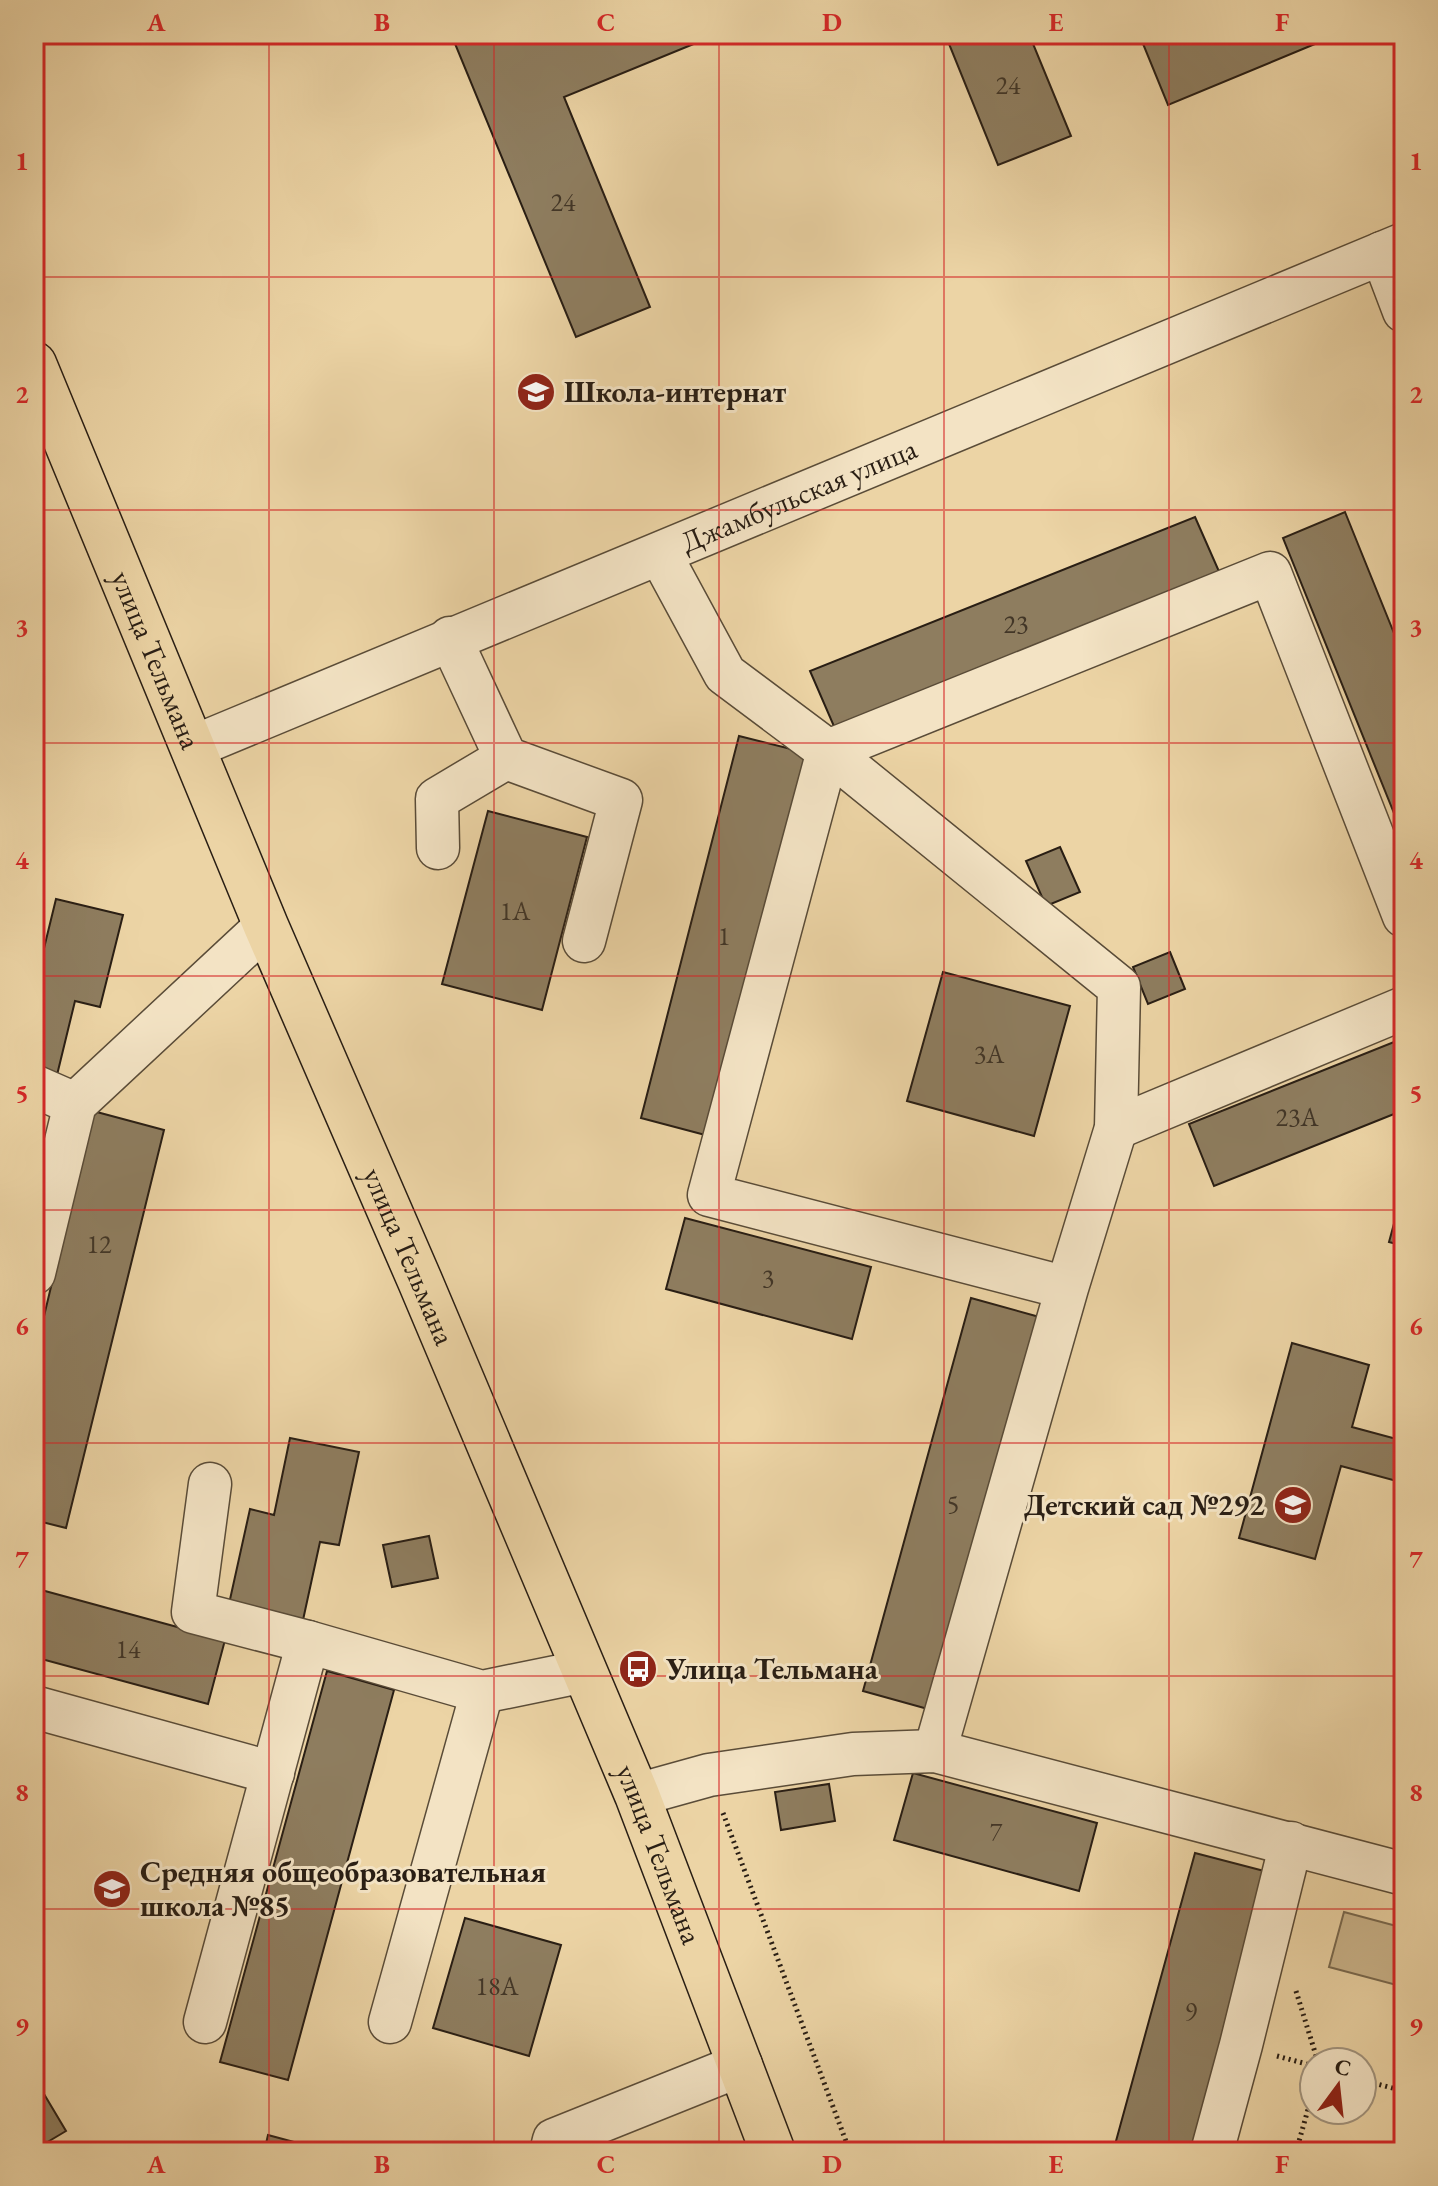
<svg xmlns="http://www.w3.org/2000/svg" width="1438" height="2186" viewBox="0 0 1438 2186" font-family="'EB Garamond',serif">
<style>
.green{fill:#cbb58c;stroke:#7a6a50;stroke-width:2}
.building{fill:#8e7d5f;stroke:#291e14;stroke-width:2}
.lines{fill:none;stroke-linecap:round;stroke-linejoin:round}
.minor-casing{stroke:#5a4c38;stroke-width:45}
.major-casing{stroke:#291e14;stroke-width:47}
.path{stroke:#291e14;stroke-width:5;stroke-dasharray:2 4;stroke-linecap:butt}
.minor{stroke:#f3e3c4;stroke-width:42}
.major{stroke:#ecd4a5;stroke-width:44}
.grid{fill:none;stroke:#d62828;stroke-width:2;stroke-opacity:0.55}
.labels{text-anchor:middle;stroke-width:6;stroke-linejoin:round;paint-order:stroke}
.number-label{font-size:26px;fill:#423627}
.poi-label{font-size:30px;font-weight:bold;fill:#291e14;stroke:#f3e3c4;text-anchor:start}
.street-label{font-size:30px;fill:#291e14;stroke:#f3e3c4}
.neatline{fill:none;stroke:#d62828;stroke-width:3}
.grid-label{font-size:26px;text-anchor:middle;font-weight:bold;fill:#d62828}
</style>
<rect width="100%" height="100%" fill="#ecd4a5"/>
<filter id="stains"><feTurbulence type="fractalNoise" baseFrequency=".0025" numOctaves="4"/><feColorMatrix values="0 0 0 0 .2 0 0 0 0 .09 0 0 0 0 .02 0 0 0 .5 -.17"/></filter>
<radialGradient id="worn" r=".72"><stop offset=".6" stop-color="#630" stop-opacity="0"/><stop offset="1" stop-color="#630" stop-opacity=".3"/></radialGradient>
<path class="green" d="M1344,1912L1404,1928V1987L1329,1967Z"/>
<g class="building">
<path d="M451,34H718L564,97L650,307L576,337Z"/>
<path d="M945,34H1029L1071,136L998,165Z"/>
<path d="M1139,34H1339L1168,105Z"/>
<path d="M1345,512L1404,658V838L1283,538Z"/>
<path d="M1195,517L1221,576L836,731L810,671Z"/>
<path d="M739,736L807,753L709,1136L641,1118Z"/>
<path d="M488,811L587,837L542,1010L442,984Z"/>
<path d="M1060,847L1080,892L1046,906L1026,861Z"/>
<path d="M56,899L123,915L100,1007L75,1001L57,1075L34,1070V981H36Z"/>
<path d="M1170,952L1185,989L1148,1004L1133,967Z"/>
<path d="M943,972L1070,1006L1034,1136L907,1101Z"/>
<path d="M1404,1038V1110L1214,1186L1189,1124Z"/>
<path d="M93,1111L164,1130L66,1528L34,1520V1358Z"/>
<path d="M1398,1209L1404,1210V1246L1389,1242Z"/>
<path d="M685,1218L871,1267L852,1339L666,1289Z"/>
<path d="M971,1298L1043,1318L935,1711L863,1691Z"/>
<path d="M1292,1343L1369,1365L1352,1427L1404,1441V1483L1341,1466L1315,1559L1239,1538Z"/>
<path d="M290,1438L359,1452L339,1545L320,1542L303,1620L229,1604L250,1509L274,1515Z"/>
<path d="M429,1536L438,1578L392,1587L383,1545Z"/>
<path d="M34,1588L225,1640L208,1704L34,1657Z"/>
<path d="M327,1671L394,1690L288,2080L220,2062Z"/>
<path d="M913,1773L1097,1823L1079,1891L894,1840Z"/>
<path d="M829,1784L835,1821L781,1830L775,1792Z"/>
<path d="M1195,1853L1268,1872L1192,2152H1113Z"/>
<path d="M465,1918L561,1945L529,2056L433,2028Z"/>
<path d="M44,2094L66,2131L34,2150V2100Z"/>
<path d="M268,2135L331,2152H264Z"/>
</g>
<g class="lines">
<g class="minor-casing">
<g id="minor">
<path d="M1382,253L1404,311"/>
<path d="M660,554L725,674L828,751L1270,573L1404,916"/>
<path d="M450,638L506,758L621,800L584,941"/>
<path id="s1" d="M193,747L1404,244"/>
<path d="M438,848L437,799L506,758"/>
<path d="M34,1086L75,1104"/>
<path d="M1116,1128L1404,1008"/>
<path d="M34,1273L75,1104L266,926"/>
<path d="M210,1484L193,1612L308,1642"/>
<path d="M34,1707L273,1773"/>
<path d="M935,1751L1067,1288L1116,1128L1119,987L828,751L709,1195L1067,1288"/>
<path d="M637,1795L709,1775L853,1754L935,1751L1404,1874"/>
<path d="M205,2022L308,1642L482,1692L585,1671"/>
<path d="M390,2022L482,1692"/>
<path d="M551,2152L554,2140L741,2065"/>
<path d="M1212,2152L1241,2045L1291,1843"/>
</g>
</g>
<g class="major-casing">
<g id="major">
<path id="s2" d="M34,364L266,926L420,1281L637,1795L773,2152"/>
</g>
</g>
<g class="path">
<path d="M723,1813L850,2152"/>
<path d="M1296,1991L1318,2062"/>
<path d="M1277,2056L1314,2066"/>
<path d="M1362,2080L1404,2091"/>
<path d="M1296,2152L1314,2088"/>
</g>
<use href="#minor" class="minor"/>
<use href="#major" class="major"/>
</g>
<path class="grid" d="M269,34V2152M494,34V2152M719,34V2152M944,34V2152M1169,34V2152M34,277H1404M34,510H1404M34,743H1404M34,976H1404M34,1210H1404M34,1443H1404M34,1676H1404M34,1909H1404"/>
<defs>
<g id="school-disc" transform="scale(2)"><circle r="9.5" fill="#8f2418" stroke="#f3e3c4"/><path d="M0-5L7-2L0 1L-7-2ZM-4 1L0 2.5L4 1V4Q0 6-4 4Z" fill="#fff"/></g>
<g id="bus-disc" transform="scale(2)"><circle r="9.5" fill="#8f2418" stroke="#f3e3c4"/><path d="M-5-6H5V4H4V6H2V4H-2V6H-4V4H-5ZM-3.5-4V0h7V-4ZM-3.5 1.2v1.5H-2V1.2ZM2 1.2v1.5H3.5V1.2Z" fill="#fff"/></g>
</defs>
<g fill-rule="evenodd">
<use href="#school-disc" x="536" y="392"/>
<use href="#school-disc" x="1293" y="1505"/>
<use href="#bus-disc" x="638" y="1669"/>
<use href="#school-disc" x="112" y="1889"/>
</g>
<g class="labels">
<g class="number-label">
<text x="1008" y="94">24</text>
<text x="563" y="211">24</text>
<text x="1016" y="633">23</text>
<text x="515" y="920">1А</text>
<text x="724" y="945">1</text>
<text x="989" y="1063">3А</text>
<text x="1297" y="1126">23А</text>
<text x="99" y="1253">12</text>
<text x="768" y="1287">3</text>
<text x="953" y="1513">5</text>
<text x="128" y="1658">14</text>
<text x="996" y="1841">7</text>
<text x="497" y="1995">18А</text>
<text x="1191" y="2021">9</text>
</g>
<g class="poi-label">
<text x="564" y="402">Школа-интернат</text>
<text x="1265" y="1515" text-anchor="end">Детский сад №292</text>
<text x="666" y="1679">Улица Тельмана</text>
<text x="140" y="1882">Средняя общеобразовательная<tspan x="140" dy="34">школа №85</tspan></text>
</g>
<g class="street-label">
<text dy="10" stroke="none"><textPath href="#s1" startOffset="656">Джамбульская улица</textPath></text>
<text dy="10" stroke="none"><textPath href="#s2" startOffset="320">улица Тельмана</textPath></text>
<text dy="10" stroke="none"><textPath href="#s2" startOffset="968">улица Тельмана</textPath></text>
<text dy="10" stroke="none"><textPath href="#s2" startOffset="1616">улица Тельмана</textPath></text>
</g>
</g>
<rect width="1438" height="2186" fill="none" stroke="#ecd4a5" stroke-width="88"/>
<g transform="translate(1338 2086) rotate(15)"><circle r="38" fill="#f3e3c4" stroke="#a2947e" stroke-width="2"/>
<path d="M0-6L14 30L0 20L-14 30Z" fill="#8f2418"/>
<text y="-12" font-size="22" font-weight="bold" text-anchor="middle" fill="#291e14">С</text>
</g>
<rect x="44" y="44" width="1350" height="2098" class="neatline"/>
<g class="grid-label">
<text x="156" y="31">A</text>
<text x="382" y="31">B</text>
<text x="606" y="31">C</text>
<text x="832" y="31">D</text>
<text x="1056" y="31">E</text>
<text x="1282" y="31">F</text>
<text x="22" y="170">1</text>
<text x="1416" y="170">1</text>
<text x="22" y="403">2</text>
<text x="1416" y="403">2</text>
<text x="22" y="636">3</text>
<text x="1416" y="636">3</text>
<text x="22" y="869">4</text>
<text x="1416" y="869">4</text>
<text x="22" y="1102">5</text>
<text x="1416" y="1102">5</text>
<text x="22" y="1335">6</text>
<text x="1416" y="1335">6</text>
<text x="22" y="1568">7</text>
<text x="1416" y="1568">7</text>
<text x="22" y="1801">8</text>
<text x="1416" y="1801">8</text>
<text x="22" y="2035">9</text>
<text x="1416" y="2035">9</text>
<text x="156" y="2173">A</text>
<text x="382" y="2173">B</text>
<text x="606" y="2173">C</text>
<text x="832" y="2173">D</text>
<text x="1056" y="2173">E</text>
<text x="1282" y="2173">F</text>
</g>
<rect width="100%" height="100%" filter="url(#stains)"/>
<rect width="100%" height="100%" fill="url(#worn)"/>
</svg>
